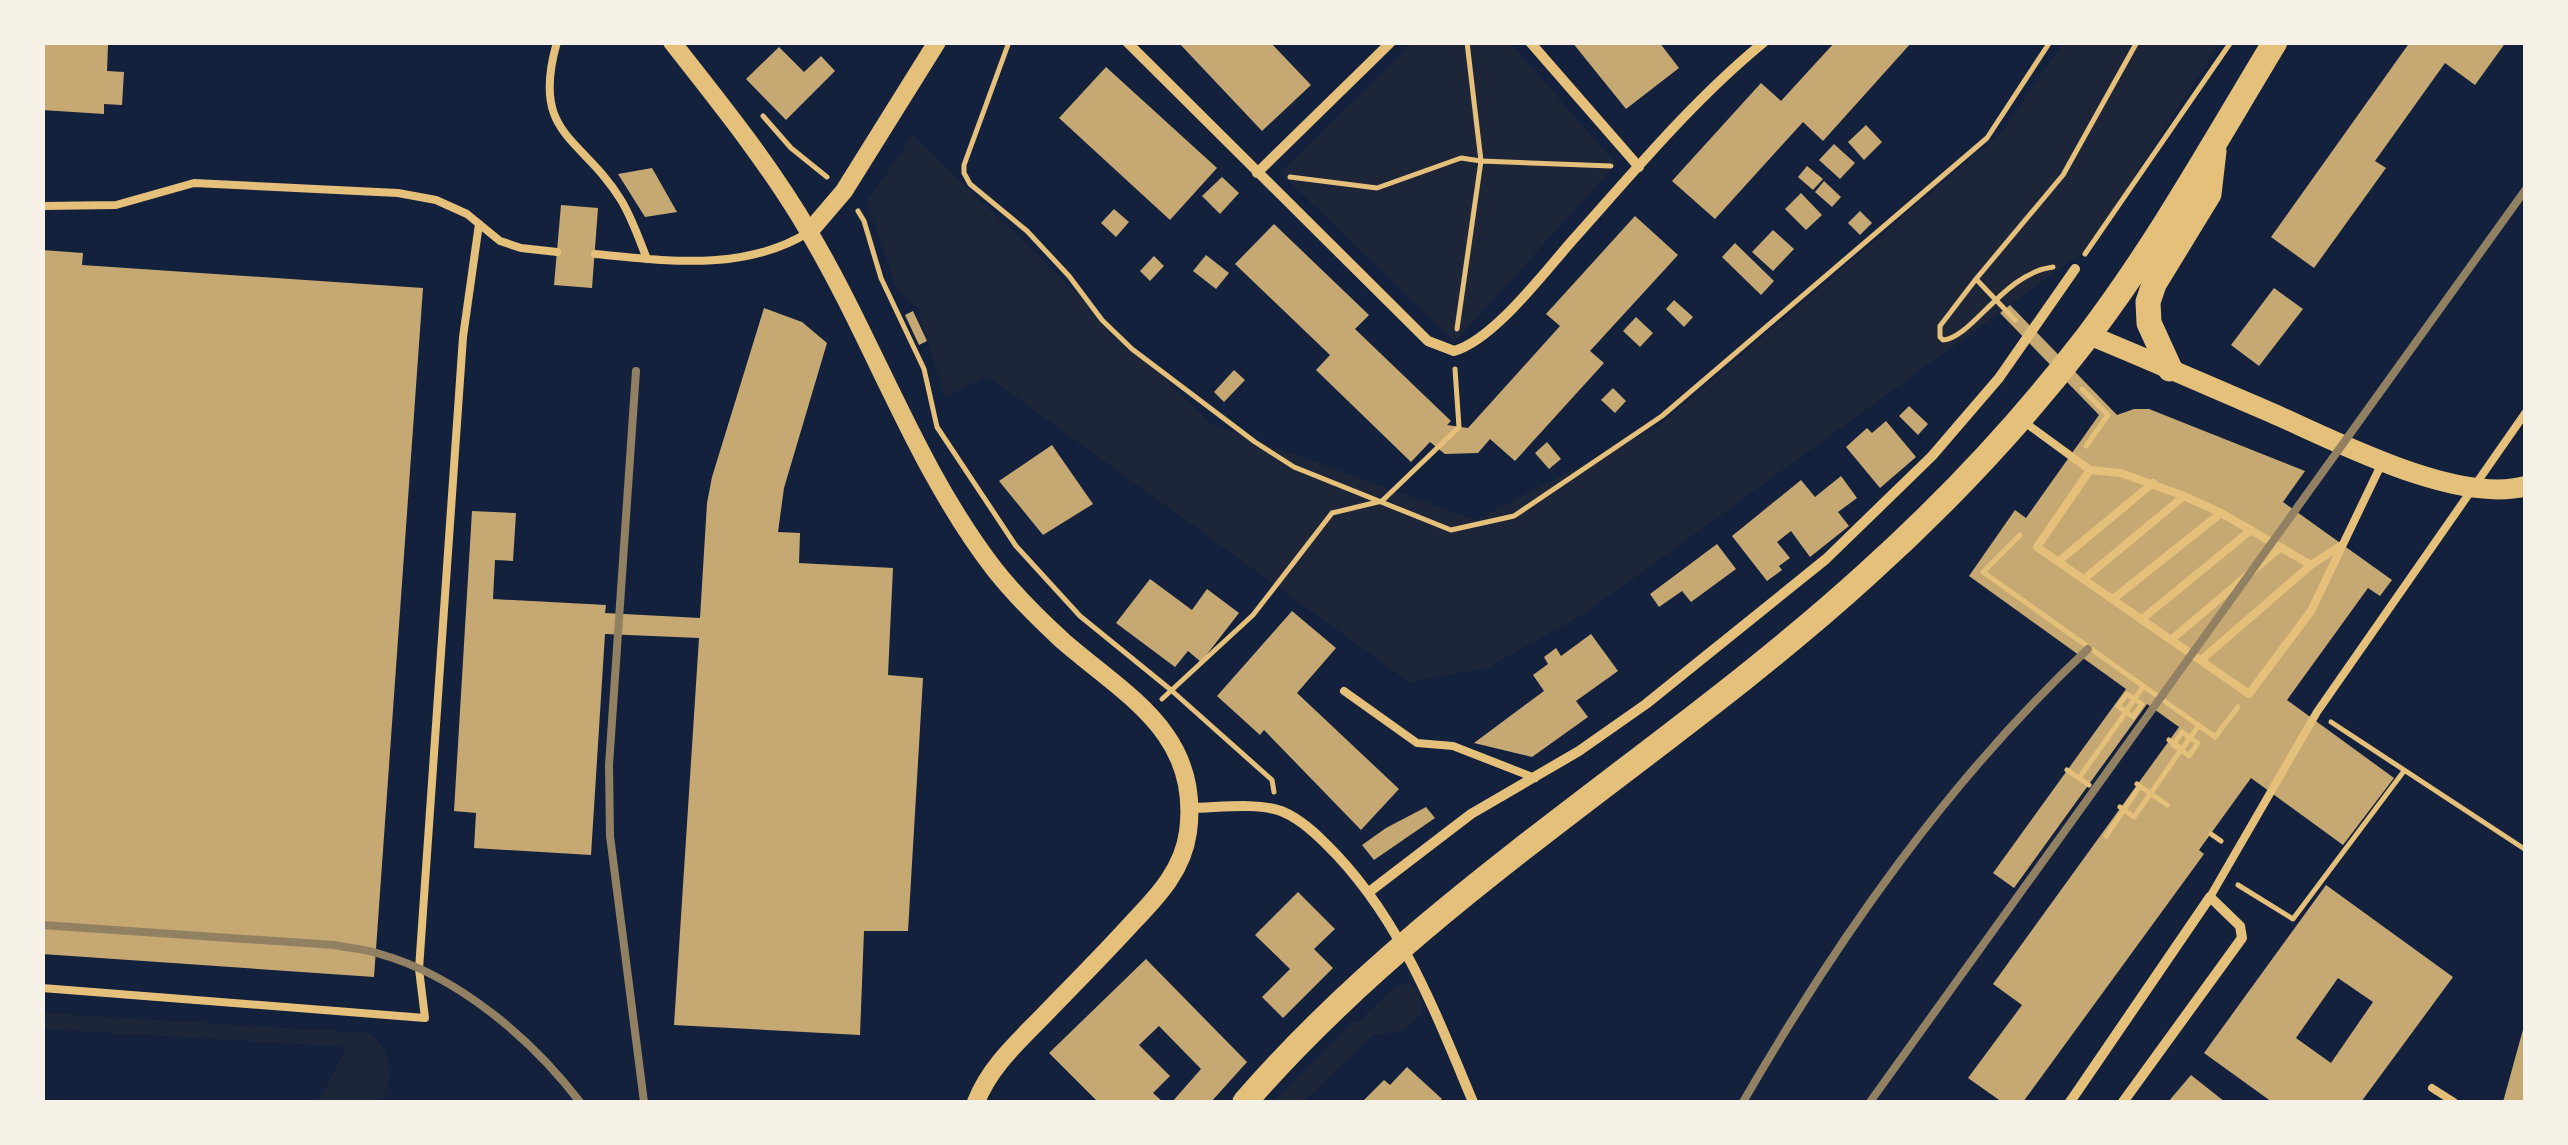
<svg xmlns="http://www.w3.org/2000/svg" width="2568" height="1145" viewBox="0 0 2568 1145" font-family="Karla,sans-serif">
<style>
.green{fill:#1d2539}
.building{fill:#c6a872;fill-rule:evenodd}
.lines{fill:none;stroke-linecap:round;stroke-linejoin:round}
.path{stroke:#e5c07b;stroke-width:5}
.service{stroke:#e5c07b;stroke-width:8}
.minor{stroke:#e5c07b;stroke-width:10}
.tertiary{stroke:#e5c07b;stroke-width:18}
.secondary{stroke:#e5c07b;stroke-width:20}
.primary{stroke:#e5c07b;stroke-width:25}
.rail{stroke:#918062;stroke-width:8}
</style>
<rect width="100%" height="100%" fill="#14213d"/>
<g class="green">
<path d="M1413,42L1511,43L1616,164L1455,342L1280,173Z"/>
<path d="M2063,43H2219L2090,247L1587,612L1487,668L1409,682L987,376L945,397L917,306L897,290L867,201L913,135L1211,424L1475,520L1659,426L2001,133Z"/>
<path d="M1409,982L1419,993L1423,1012L1404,1031L1373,1035L1303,1102H1273L1353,1022L1357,1023L1392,989Z"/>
<path d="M43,1013L369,1033C392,1048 396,1082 379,1102H318L347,1047L43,1029Z"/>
</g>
<g class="building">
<path d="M42,42L108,45L107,71L124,72L122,105L104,104V114L42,110Z"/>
<path d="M1178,42H1270L1311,85L1262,131Z"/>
<path d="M1572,42H1659L1679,68L1626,109Z"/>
<path d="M1835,42H1912L1823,141L1803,122L1715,219L1672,181L1761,83L1781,101Z"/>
<path d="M2410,42H2506L2475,85L2445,63L2375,161L2386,168L2314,268L2271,237Z"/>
<path d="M779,47L804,72L821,56L835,71L786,120L746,79Z"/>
<path d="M1106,67L1217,168L1170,220L1059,118Z"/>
<path d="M1866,125L1882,142L1864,160L1848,142Z"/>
<path d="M1834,144L1855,163L1840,179L1819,160Z"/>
<path d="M1807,166L1823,179L1813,190L1798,177Z"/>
<path d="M652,168L677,212L645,217L618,174Z"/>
<path d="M1222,177L1239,193L1220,214L1202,196Z"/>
<path d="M1824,181L1841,197L1832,207L1815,192Z"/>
<path d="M1801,193L1822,215L1806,230L1785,209Z"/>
<path d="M561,205L598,208L592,288L554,285Z"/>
<path d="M1114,209L1129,222L1116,237L1101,223Z"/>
<path d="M1860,211L1872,223L1860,235L1848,223Z"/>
<path d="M1635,216L1678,255L1590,351L1604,363L1515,461L1490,439L1478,453L1445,454L1430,442L1411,462L1316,370L1330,355L1235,264L1274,224L1369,315L1355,329L1451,421L1447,425L1468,428L1560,326L1546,314Z"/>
<path d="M1773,230L1794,249L1773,271L1752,252Z"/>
<path d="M1735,243L1774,281L1761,295L1722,257Z"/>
<path d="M42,250L83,253L82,265L423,288L374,977L42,954Z"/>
<path d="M1206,255L1229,273L1216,289L1193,271Z"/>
<path d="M1154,256L1164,266L1150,281L1140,271Z"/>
<path d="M2274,288L2303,309L2259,366L2231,345Z"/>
<path d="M1674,300L1693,317L1684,327L1666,309Z"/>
<path d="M2010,305L2117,415L2134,409H2149L2305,471L2283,502L2392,580L2380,596L2368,588L2287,700L2394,778L2343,845L2251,778L2199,850L2204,854L2023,1102H2002L1968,1078L2022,1005L1993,984L2179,727L2147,704L2014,888L1993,873L2126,689L1969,576L2015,510L2026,518L2099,415L2000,313Z"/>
<path d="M764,308L802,322L827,343L784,488L778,532L800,533L799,563L893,568L888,675L923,678L908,931H864L860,1035L674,1025L699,638L605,634L591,855L474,848L476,813L454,811L472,511L516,513L513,561L495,560L493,599L606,605L605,613L700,618L707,503L712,477Z"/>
<path d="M913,311L927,341L919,345L905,315Z"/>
<path d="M1636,317L1653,333L1640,347L1623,331Z"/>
<path d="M1234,370L1245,380L1224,402L1214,392Z"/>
<path d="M1613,388L1626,401L1615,413L1601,400Z"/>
<path d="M1909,406L1928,424L1918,435L1899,416Z"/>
<path d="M1886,421L1916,457L1880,488L1846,447L1867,428L1872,433Z"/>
<path d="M1547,442L1561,459L1549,469L1535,453Z"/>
<path d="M1052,445L1093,504L1043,535L999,481Z"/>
<path d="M1841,476L1857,498L1838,512L1849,526L1810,557L1791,531L1777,542L1790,558L1779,566L1782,570L1767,581L1732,536L1801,480L1815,497Z"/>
<path d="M1717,544L1736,569L1691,602L1682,591L1659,607L1650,594Z"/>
<path d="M1150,579L1192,610L1207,589L1239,613L1201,662L1188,651L1175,667L1116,623Z"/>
<path d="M1292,611L1336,648L1297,693L1399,789L1361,830L1264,730L1260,735L1217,696Z"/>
<path d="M1591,634L1618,671L1576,701L1588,717L1532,757L1474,743L1544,691L1533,675L1548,664L1544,657L1556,648L1561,656Z"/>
<path d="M1426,807L1435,818L1374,860L1362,845L1386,828Z"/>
<path d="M2326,885L2453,977L2361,1102H2272L2204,1053ZM2338,978L2373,1002L2331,1063L2296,1038Z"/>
<path d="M1298,892L1335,929L1314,949L1333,968L1283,1018L1262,997L1290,969L1255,935Z"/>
<path d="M1146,959L1247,1062L1211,1102H1172L1201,1069L1159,1026L1139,1045L1170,1076L1153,1093L1163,1102H1098L1049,1053Z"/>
<path d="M2524,1026L2526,1102H2503Z"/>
<path d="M1407,1067L1442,1099L1438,1102H1362L1384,1080L1390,1085Z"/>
<path d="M2191,1075L2225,1102H2168Z"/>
</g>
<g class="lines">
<g class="path">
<path d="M1009,42L964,165V173L970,184L1027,231L1069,276L1102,320L1132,349L1255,442L1294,467L1451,530L1514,516L1662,416L1987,138L2050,42"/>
<path d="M763,116L791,148L827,177"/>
<path d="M1290,177L1377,188L1461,158L1481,161L1467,42"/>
<path d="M858,211L864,221L881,278L924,369L937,427L1016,546L1080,616L1171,690L1272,780L1274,792"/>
<path d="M2085,254L2231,42"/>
<path d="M2053,267C2004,273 1972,338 1943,340L1940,337V326L1976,279L2063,175L2137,42"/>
<path d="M1976,279L2015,320"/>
<path d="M1457,329L1481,161L1611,166"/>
<path d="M2082,389L2108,415L2086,446"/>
<path d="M2020,535L1983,572L2215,737L2238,707"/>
<path d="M1162,699L1253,615L1332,513L1382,501L1459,427L1455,369"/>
<path d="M2126,711L2143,687"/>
<path d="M2331,722L2526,850"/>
<path d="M2169,740L2182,749L2199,725"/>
<path d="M2181,750L2189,756L2198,743L2190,738"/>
<path d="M2067,770L2089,785"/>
<path d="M2079,778L2126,712L2118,706L2127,694L2142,704L2133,717L2126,712"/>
<path d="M2137,784L2167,805"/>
<path d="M2120,807L2134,817L2181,750L2173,745L2182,732L2190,738"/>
<path d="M2211,834L2221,841"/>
<path d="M2106,836L2140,786"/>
<path d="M2238,885L2293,919L2404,771"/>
</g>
<g class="service">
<path d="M557,42C530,136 582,136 621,200C632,218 639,239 647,259"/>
<path d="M42,206L116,205L194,183L398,193L436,200L467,214L500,241L521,248L557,252"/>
<path d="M595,254C668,261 745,272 809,232"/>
<path d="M2023,421L2090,470L2121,473L2184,496L2221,513L2311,565"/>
<path d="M2090,470L2037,547L2249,694L2311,611L2381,465"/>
<path d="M2059,561L2153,483"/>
<path d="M2084,579L2184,496"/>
<path d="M2113,599L2221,513"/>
<path d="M2142,619L2251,530"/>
<path d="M2172,639L2281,547"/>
<path d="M2201,660L2311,565L2340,546"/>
<path d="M1344,691L1417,743L1453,746L1535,778"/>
<path d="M2210,897L2317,712L2526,412"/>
<path d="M42,988L425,1018L419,969L463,337L479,224"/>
<path d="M2432,1088L2454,1102"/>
</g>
<g class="minor">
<path d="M1127,42L1428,341L1454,351C1493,340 1543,274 1571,242C1632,174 1692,101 1764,42"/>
<path d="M1530,42L1639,167"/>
<path d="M1257,173L1391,42"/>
<path d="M1189,808C1217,808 1255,802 1281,811C1297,817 1313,831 1325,843C1399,915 1434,1009 1473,1102"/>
<path d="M1369,892L1471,814L1579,751L1646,704L1826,559L1932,456L1999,378L2075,269"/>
<path d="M2070,1102L2210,897L2240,926L2242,938L2123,1102"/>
</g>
<g class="tertiary">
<path d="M672,42C720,103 770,165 809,232C875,343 916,468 995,570C1015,595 1039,619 1063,641C1126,696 1201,733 1188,832C1183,869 1159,895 1134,921C1105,953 1075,983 1045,1014C1019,1041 990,1066 976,1102"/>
<path d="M809,232L844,191L937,42"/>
</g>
<path class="secondary" d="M2089,335C2150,360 2211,387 2272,413C2336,441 2457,505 2526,486"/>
<g class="primary">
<path d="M2170,369L2149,323L2148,302L2154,284L2209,194L2214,151"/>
<path d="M1245,1102C1424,895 1666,757 1867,574C1947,502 2022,422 2088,336C2158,244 2215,141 2275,42"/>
</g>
<g class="rail">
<path d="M636,371L609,765L610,836L644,1102"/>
<path d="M42,925L334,945C349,948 365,949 380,954C458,976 532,1039 580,1102"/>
<path d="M1743,1102C1838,938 1949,779 2088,649"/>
<path d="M1870,1102L2526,189"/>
</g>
</g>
<rect width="2568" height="1145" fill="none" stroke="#f6f1e7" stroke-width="90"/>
</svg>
